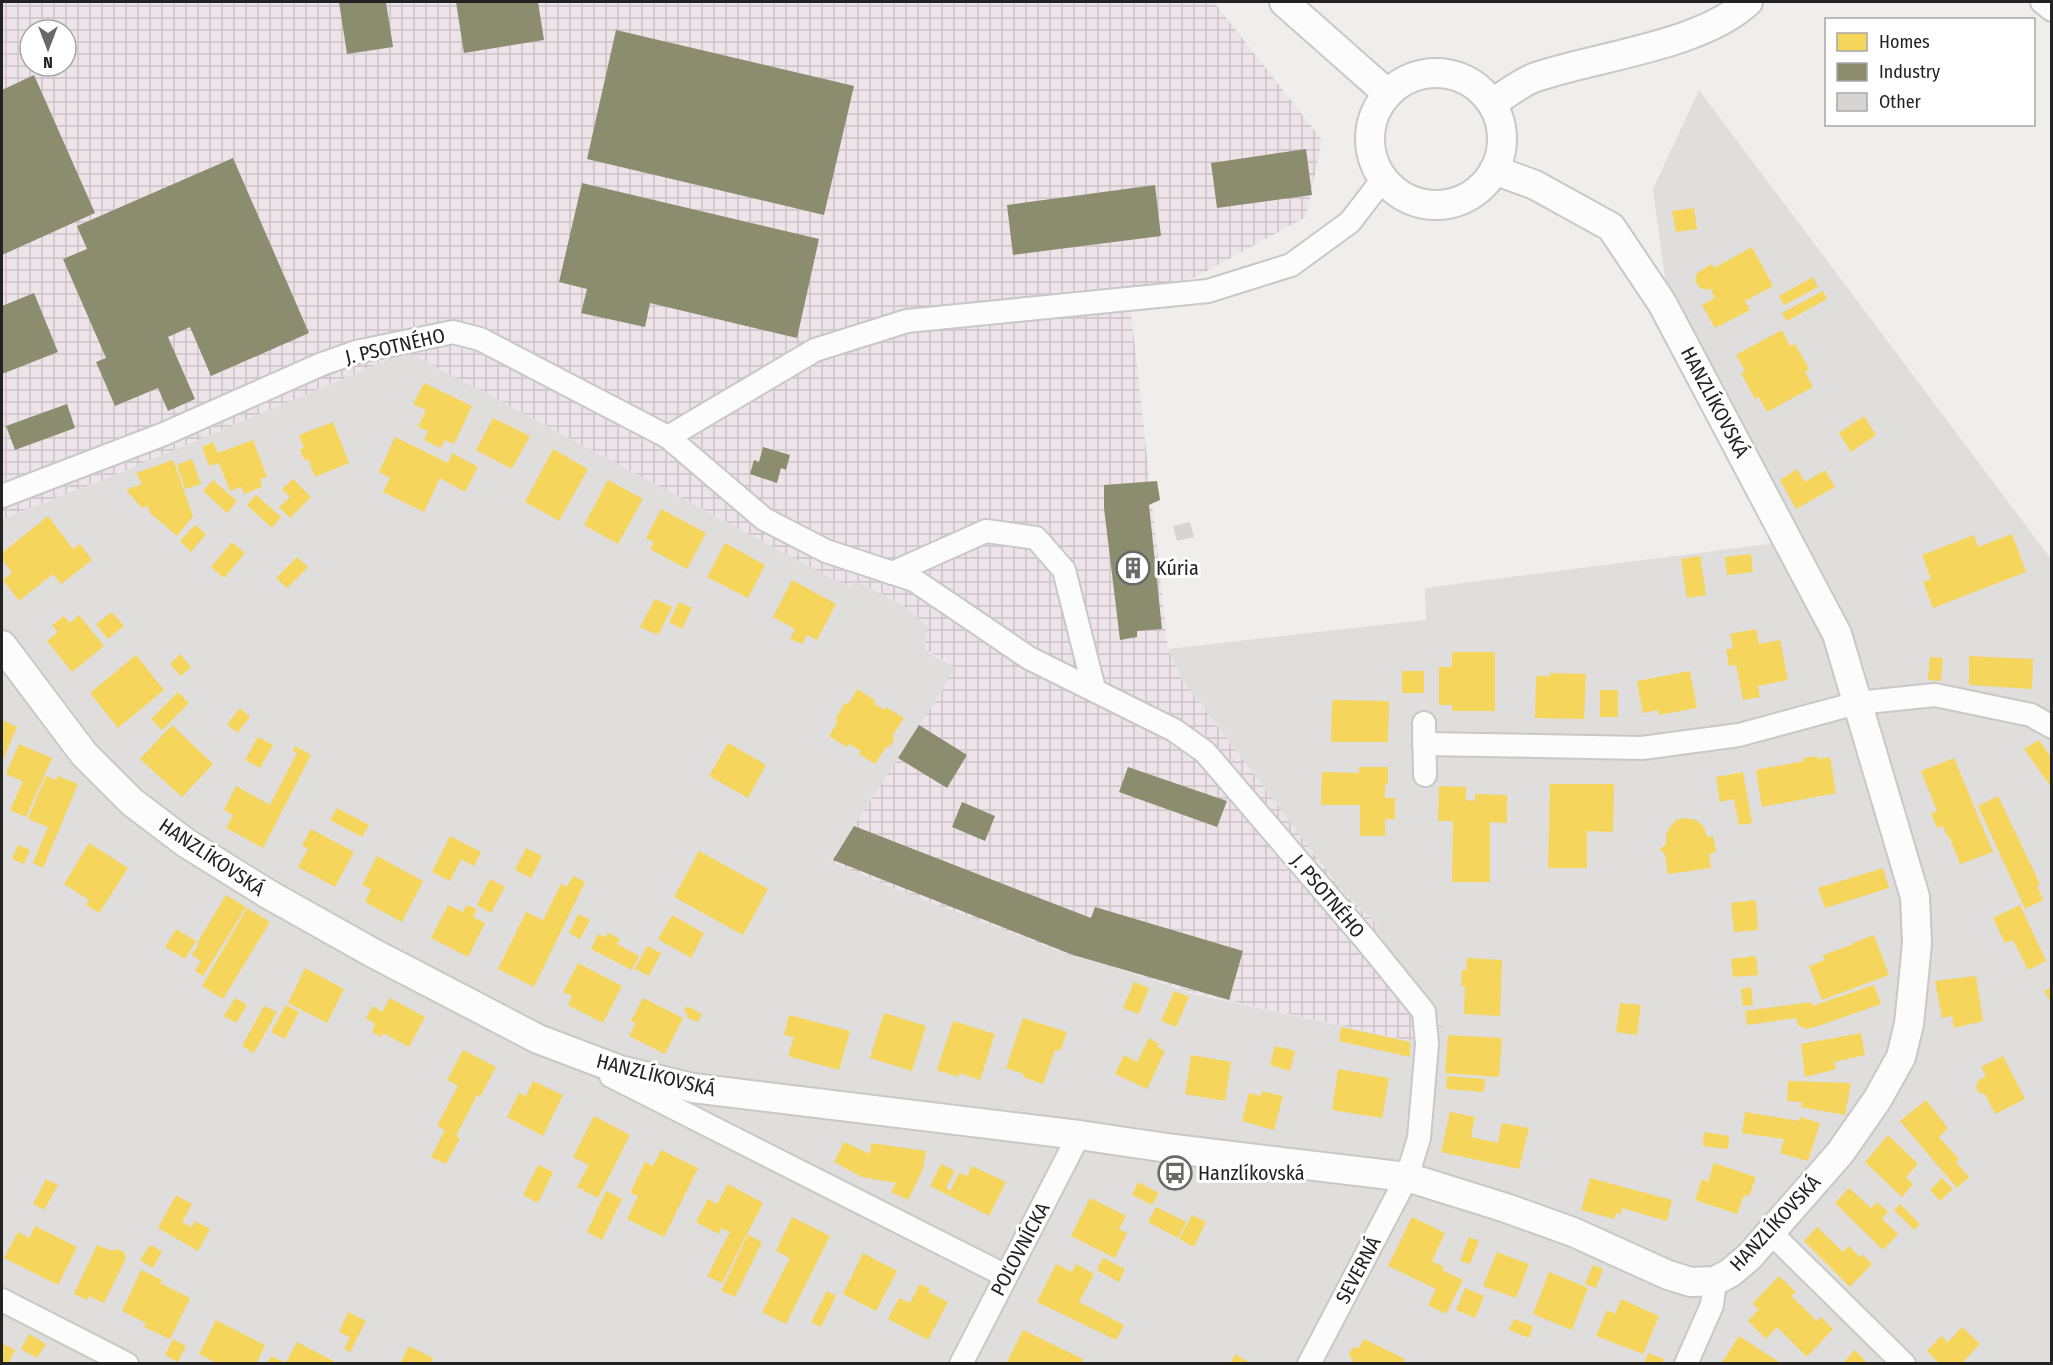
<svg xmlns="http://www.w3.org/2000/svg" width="2053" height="1365" viewBox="0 0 2053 1365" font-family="'Fira Sans Condensed',sans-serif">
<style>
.residential{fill:#dfdedc}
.industrial{fill:url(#industrial-grid);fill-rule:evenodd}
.homes{fill:#f6d55c}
.industry{fill:#8c8c6e}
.building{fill:#d7d4d2}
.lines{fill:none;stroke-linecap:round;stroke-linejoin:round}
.minor-casing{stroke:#c9c8c7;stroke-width:26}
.tertiary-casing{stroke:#c9c8c7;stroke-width:32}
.minor{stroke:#fdfcfc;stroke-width:22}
.tertiary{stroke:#fdfcfc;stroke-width:28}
.labels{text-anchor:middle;stroke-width:6;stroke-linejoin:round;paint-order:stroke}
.street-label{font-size:20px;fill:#222;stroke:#fff}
.poi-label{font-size:20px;fill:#222;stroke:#fff;text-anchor:start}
</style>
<defs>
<pattern id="industrial-grid" width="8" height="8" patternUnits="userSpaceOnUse" patternTransform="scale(1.5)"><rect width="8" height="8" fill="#ede4e9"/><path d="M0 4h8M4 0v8" fill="none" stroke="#cbc3c8"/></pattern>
</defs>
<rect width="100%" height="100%" fill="#f0eeeb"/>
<path class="residential" d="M1699,90L2051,559L2050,608L2052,630L2051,1363L2,1364V519L105,479L395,357L403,354L414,355L850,588L855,580L902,604L927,626L929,653L955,667L942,690L832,862L901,891L1075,957L1098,962L1194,994L1411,1041L1442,1026L1374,928L1377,924L1344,893L1181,678L1168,649L1426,620L1425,588L1769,544L1784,506L1666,286L1653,189Z"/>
<path class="industrial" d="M2,2H1214L1322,140L1306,217L1192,279L1130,302L1168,649L1181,678L1344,893L1377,924L1374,928L1443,1026L1411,1041L1194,993L1098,962L1075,957L901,891L831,862L942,690L954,667L925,649L927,626L902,604L855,581L850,588L414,355L403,354L395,357L105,479L2,519ZM30,30H66V66H30Z"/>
<g class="homes">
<path d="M1694,208L1697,229L1676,232L1672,211Z"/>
<path d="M1752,247L1773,286L1745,301L1750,310L1715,328L1702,305L1715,298L1710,288L1706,290L1700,288L1695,280L1697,273L1712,264L1714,268Z"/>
<path d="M1813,277L1818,287L1784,305L1779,296Z"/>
<path d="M1823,291L1827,299L1787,321L1782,313Z"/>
<path d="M1782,330L1790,346L1795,344L1802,356L1809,369L1805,372L1813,387L1767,412L1759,397L1755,399L1741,373L1745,371L1736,355Z"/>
<path d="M424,383L472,406L454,444L445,440L440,448L424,440L428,431L418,427L426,410L413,404Z"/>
<path d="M1864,416L1876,435L1851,452L1839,433Z"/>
<path d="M493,418L530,436L512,469L476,450Z"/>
<path d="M333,422L349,463L315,477L308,459L304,460L300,449L304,448L299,435Z"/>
<path d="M395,437L448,463L452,453L478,467L465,492L440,478L424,512L383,492L390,478L379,472Z"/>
<path d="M253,440L267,477L260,479L262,487L244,494L241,487L230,491L219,463L209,466L202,447L213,442L218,453Z"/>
<path d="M553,449L588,469L559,521L525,502Z"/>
<path d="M192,459L201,484L185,489L177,465Z"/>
<path d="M173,460L193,516L177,536L150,513L148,506L142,508L126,490L142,484L136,473Z"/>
<path d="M1797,469L1805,482L1825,470L1835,487L1796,509L1780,480Z"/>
<path d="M293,479L311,497L290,518L279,507L290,497L282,489Z"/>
<path d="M213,480L237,501L227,513L203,491Z"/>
<path d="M608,480L643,499L618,544L584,525Z"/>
<path d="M256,495L281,517L272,528L247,505Z"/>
<path d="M661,509L706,533L687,569L650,549L654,542L646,538Z"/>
<path d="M48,516L73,549L80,544L92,560L61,584L53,574L19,601L3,580L12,573L2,559V553Z"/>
<path d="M195,525L206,534L191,552L180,541Z"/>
<path d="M2012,534L2026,572L1933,608L1923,582L1931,579L1922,555L1974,535L1978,547Z"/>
<path d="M232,542L245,553L224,578L211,567Z"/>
<path d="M725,543L765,565L748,598L707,577Z"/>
<path d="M1751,554L1753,572L1727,575L1725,557Z"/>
<path d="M1700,556L1706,595L1687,598L1681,559Z"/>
<path d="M297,557L308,567L287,588L276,578Z"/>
<path d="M792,580L836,604L817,640L807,635L802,644L790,639L795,629L773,617Z"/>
<path d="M655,599L672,607L658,635L640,627Z"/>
<path d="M679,602L692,608L682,629L669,622Z"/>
<path d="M112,612L124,626L108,639L96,624Z"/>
<path d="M79,615L104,646L72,672L47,641L58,632L52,625L64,616L70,623Z"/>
<path d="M1756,629L1759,644L1780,640L1788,680L1758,686L1760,697L1743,700L1736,665L1729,666L1726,650L1733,648L1730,634Z"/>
<path d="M1452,652H1495V711H1452V705H1439V667H1452Z"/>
<path d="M180,654L191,667L181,676L170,664Z"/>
<path d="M136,655L164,690L118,728L90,693Z"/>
<path d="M1969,656L2033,659L2032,689L1969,685Z"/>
<path d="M1930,657L1943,658L1941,681L1928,680Z"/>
<rect x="1402" y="671" width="22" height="22"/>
<path d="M1690,671L1697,708L1659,715L1658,710L1643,713L1637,681Z"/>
<path d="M1550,673L1586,674L1584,719L1535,718L1536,676H1550Z"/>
<path d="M857,689L876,701L874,704L885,710L886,707L904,718L893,735L894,740L890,746L886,747L875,764L859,754L861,751L849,744L847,747L829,736L837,723L836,718L844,704L849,703Z"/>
<rect x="1600" y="690" width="18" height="27"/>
<path d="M178,692L189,703L162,730L151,719Z"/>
<path d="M1332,700L1389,701L1388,742H1331Z"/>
<path d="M240,708L250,717L237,733L227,724Z"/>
<path d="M2,720L17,727L2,762Z"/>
<path d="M172,725L213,764L182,797L140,759Z"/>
<path d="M258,737L273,745L260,768L245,760Z"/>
<path d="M2039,740L2052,759V788L2024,749Z"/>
<path d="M728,743L766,765L748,798L709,776Z"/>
<path d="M19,744L52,758L26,817L10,810L23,781L6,774Z"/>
<path d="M295,746L311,755L263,848L226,828L233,815L224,810L236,786L270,805L297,753L293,751Z"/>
<path d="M1817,756L1818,759L1830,757L1836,793L1762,807L1756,770L1804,761L1803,758Z"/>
<path d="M1954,758L1993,852L1960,864L1949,836H1947L1943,826L1937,828L1931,814L1937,811L1921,771Z"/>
<path d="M1359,767H1388V785L1385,784V798H1395V819H1385V836H1360V805H1321L1322,772L1359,773Z"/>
<path d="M1743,772L1752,823L1739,825L1734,799L1720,802L1716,777Z"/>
<path d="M46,776L56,780L58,776L78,784L43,868L33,863L48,827L28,819Z"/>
<path d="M1550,784H1614L1613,832L1587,831V868H1548Z"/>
<path d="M1439,786L1466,787V800L1475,801V794L1507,795V823L1490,822V882H1452L1453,821H1438Z"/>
<path d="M1998,796L2040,884L2037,885L2043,900L2025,909L1978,806Z"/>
<path d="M337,808L369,825L362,837L330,820Z"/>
<path d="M1685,818L1696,820L1704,827L1707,837L1713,836L1716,852L1709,854L1711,868L1668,874L1665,855L1660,849L1666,844V835L1670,827L1676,820Z"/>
<path d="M311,829L354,852L335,887L298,867L308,849L302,845Z"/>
<path d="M450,836L481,852L474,866L461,859L450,881L432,872Z"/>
<path d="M89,843L128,868L99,913L86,905L89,900L64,884Z"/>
<path d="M18,845L30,850L24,864L12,859Z"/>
<path d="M526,848L542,856L531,878L515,870Z"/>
<path d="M699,851L768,889L743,935L674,897Z"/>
<path d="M377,856L423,881L402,922L365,902L371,889L362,885Z"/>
<path d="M1883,868L1889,888L1825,908L1818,888Z"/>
<path d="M573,876L585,882L534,987L498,969L526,912L543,920L561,884L567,887Z"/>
<path d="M490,879L505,887L491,913L477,905Z"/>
<path d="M226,895L246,907L203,976L195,971L201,961L192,955L199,943H197Z"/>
<path d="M1756,900L1758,930L1734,932L1731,903Z"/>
<path d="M448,905L463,912L467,905L477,909L473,917L485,923L468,957L431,938Z"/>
<path d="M2020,905L2046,961L2028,970L2013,940L2005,943L1993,918Z"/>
<path d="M247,908L270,922L223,999L202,986Z"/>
<path d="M578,914L590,920L580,939L569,933Z"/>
<path d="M672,915L704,933L691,958L658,939Z"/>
<path d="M176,929L196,941L185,959L165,947Z"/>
<path d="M608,933L620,939L617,944L639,956L632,970L591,949L598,934L605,937Z"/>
<path d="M1874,935L1889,975L1822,1000L1809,966L1825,960L1823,955L1854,944L1853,943Z"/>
<path d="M647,946L661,953L649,976L635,969Z"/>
<path d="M1756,956L1758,975L1733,977L1731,959Z"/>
<path d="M1467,958L1502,960L1500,1016L1464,1014L1465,986H1461L1462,970H1466Z"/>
<path d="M578,963L622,986L603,1023L568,1005L572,996L563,992Z"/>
<path d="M305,968L344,989L327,1023L288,1003Z"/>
<path d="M1976,976L1983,1021L1954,1028L1952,1016L1942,1018L1935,981Z"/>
<path d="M1134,982L1149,988L1139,1014L1123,1008Z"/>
<path d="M1874,985L1881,1004L1818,1026L1806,1029L1798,1025L1796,1018L1747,1025L1745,1011L1811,1002L1812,1006Z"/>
<path d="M1751,987L1753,1005L1743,1006L1741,989Z"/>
<path d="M2052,987V1004L2044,991Z"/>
<path d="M1174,991L1189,997L1176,1027L1161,1021Z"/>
<path d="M235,998L247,1005L236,1023L224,1016Z"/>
<path d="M390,998L425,1017L409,1047L383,1033L381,1037L372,1032L375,1024L366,1018L373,1006L382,1012Z"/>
<path d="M643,998L683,1018L665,1054L629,1036L636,1023L631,1021Z"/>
<path d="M1620,1003L1641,1005L1637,1035L1616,1032Z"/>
<path d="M286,1005L299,1012L285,1039L271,1032Z"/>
<path d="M264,1006L277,1012L254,1053L242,1046Z"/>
<path d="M687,1006L702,1014L698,1022L686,1017L688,1014L684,1012Z"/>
<path d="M884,1013L926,1026L912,1071L870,1058Z"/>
<path d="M789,1015L850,1031L839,1070L788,1056L794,1037L784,1035Z"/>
<path d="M1023,1018L1067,1032L1060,1051L1055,1050L1043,1084L1023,1077L1024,1074L1006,1068Z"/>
<path d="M953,1021L995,1034L980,1080L959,1073L958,1077L937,1070Z"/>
<path d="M1341,1027L1410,1042V1057L1339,1041Z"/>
<path d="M1861,1033L1865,1055L1834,1062L1836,1069L1805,1077L1801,1044Z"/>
<path d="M1448,1035L1502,1038L1499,1077L1445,1073Z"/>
<path d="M1149,1038L1159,1044L1157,1047L1165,1051L1147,1089L1115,1074L1124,1055L1137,1062Z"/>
<path d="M1275,1046L1295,1051L1290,1071L1270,1065Z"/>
<path d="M463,1050L496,1067L480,1097L477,1095L456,1136L460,1138L446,1164L431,1157L445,1130L437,1126L458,1086L447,1080Z"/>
<path d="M1191,1055L1231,1062L1225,1101L1185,1094Z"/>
<path d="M2003,1056L2025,1099L1995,1114L1985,1094L1979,1093L1976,1087L1978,1081L1986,1076L1981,1067Z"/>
<path d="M1338,1069L1389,1078L1382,1118L1332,1110Z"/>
<path d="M1447,1076L1485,1079L1484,1092L1446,1089Z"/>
<path d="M533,1081L563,1095L543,1136L507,1117L519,1093L526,1096Z"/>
<path d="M1788,1081L1851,1083L1845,1115L1801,1107L1802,1102L1787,1101Z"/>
<path d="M1262,1091L1283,1096L1274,1130L1242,1121L1249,1093L1261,1096Z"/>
<path d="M1926,1100L1948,1128L1939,1137L1959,1159L1956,1162L1969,1177L1957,1188L1900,1121Z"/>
<path d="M1450,1112L1475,1117L1471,1137L1498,1143L1502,1123L1529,1128L1519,1169L1441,1152Z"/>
<path d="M1745,1112L1799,1121L1800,1117L1820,1123L1808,1161L1780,1153L1784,1139L1742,1133Z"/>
<path d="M594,1116L630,1135L598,1198L577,1187L589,1165L573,1157Z"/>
<path d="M1704,1132L1729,1136L1728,1149L1703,1146Z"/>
<path d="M1888,1135L1918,1164L1906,1177L1913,1184L1902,1197L1865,1162Z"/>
<path d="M844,1142L870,1154L871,1143L926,1151L923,1169L908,1200L891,1192L896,1183L862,1177L834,1162Z"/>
<path d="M661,1150L698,1168L664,1237L627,1219L638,1196L630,1193L645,1162L653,1166Z"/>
<path d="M1714,1163L1756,1177L1749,1196L1744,1195L1737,1214L1695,1200L1702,1179L1708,1182Z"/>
<path d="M941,1164L955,1171L946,1188L951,1190L959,1173L967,1176L972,1166L1006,1182L989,1216L930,1186Z"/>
<path d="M538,1165L553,1172L538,1203L523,1195Z"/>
<path d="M1590,1178L1672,1200L1667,1221L1622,1208L1621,1214L1616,1213L1614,1219L1581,1210Z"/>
<path d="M1942,1178L1953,1189L1940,1201L1930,1190Z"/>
<path d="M46,1179L58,1185L44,1210L33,1204Z"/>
<path d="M1138,1182L1159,1193L1152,1205L1132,1195Z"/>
<path d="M728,1184L763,1203L722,1283L707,1276L730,1232L721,1228L719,1234L696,1222L708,1199L717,1204Z"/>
<path d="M1849,1188L1871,1208L1877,1202L1888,1212L1882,1219L1898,1234L1883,1250L1835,1203Z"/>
<path d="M606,1191L622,1199L602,1240L587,1232Z"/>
<path d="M176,1195L192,1204L182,1222L192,1227L195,1221L210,1229L198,1251L158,1228Z"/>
<path d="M1090,1198L1126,1216L1119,1229L1127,1233L1115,1258L1071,1236Z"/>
<path d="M1900,1204L1920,1224L1914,1230L1894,1210Z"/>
<path d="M1156,1207L1186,1222L1178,1238L1148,1222Z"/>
<path d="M1192,1215L1206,1222L1194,1247L1179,1239Z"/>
<path d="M792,1217L830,1236L786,1324L762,1312L790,1258L776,1251Z"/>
<path d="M1412,1217L1445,1233L1432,1261L1444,1267L1442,1270L1463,1280L1446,1314L1428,1305L1436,1289L1388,1266Z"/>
<path d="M35,1226L77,1247L58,1285L4,1258L18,1232L29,1238Z"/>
<path d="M1817,1227L1843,1252L1849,1246L1860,1257L1863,1255L1872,1264L1850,1287L1804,1241Z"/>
<path d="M748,1235L762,1242L735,1297L721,1291Z"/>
<path d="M1469,1237L1479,1241L1470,1264L1460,1261Z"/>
<path d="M97,1245L112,1251L117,1249L124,1252L126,1258L104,1303L89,1296L87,1300L74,1294Z"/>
<path d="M150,1245L162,1251L153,1268L140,1260Z"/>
<path d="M1497,1252L1529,1264L1516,1298L1483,1286Z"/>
<path d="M863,1253L897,1271L876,1311L843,1294Z"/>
<path d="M1103,1258L1125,1269L1119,1282L1097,1270Z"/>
<path d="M1056,1264L1072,1272L1076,1264L1094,1274L1079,1302L1124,1325L1116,1340L1037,1302Z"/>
<path d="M1593,1265L1603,1269L1596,1288L1585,1284Z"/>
<path d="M141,1270L162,1280L160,1283L190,1298L170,1339L144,1327L146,1323L122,1311Z"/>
<path d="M1549,1272L1588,1288L1572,1330L1533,1314Z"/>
<path d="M1779,1276L1796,1292L1791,1296L1817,1321L1821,1317L1833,1329L1807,1357L1777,1327L1766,1339L1748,1321L1759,1309L1752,1304Z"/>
<path d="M920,1284L930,1289L928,1292L948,1302L928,1340L888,1319L899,1298L910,1303Z"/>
<path d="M1465,1288L1484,1296L1475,1318L1456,1310Z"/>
<path d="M827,1291L836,1296L821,1327L811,1322Z"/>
<path d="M1621,1299L1659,1316L1643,1354L1596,1336L1607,1310L1615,1314Z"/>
<path d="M348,1312L366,1321L350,1352L344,1349L350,1337L339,1332Z"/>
<path d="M1514,1319L1533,1326L1529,1338L1509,1330Z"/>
<path d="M216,1320L265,1345L256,1364H218L199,1354Z"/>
<path d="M1962,1327L1980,1344L1961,1364H1940L1927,1351L1941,1336L1948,1342Z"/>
<path d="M1023,1330L1083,1359L1081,1364H1006Z"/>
<path d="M29,1334L46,1344L37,1358L21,1349Z"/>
<path d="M1739,1336L1782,1364H1721Z"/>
<path d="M173,1339L186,1346L178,1362L165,1355Z"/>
<path d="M1364,1339L1405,1359L1402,1364H1351L1353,1360L1349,1355L1350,1351L1355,1347L1359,1348Z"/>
<path d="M297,1342L339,1364H267L271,1356L286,1363Z"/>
<path d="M2,1343L15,1350L8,1364H2Z"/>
<path d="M409,1346L433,1358L430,1364H400Z"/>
<path d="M1855,1350L1868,1364H1842Z"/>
<path d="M1648,1353L1664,1359L1662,1364H1644Z"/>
<path d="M1235,1354L1252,1364H1230Z"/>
</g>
<g class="industry">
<path d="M339,2H386L393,47L347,54Z"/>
<path d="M456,2H538L544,40L464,53Z"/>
<path d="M616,30L854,86L824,215L587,159Z"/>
<path d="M34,75L95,213L2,255V90Z"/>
<path d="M1306,149L1312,195L1217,208L1211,163Z"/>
<path d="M233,158L309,333L211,376L190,327L168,337L195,399L168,411L158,388L115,406L96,362L106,358L63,259L87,249L77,226Z"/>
<path d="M582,183L819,239L797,338L650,303L645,327L581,313L587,289L559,282Z"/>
<path d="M1155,185L1161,236L1013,255L1007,205Z"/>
<path d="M34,293L58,352L2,374V306Z"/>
<path d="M67,404L75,428L15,450L6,426Z"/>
<path d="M763,447L790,455L786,470L781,468L777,483L750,474L754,460L759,462Z"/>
<path d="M1157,481L1160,500L1149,505L1162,629L1137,631V637L1120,640L1104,508V485Z"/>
<path d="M919,725L967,755L947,788L898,758Z"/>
<path d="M1128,767L1227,801L1217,827L1119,792Z"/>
<path d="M962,802L995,816L985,841L952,827Z"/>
<path d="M854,826L1091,918L1095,907L1243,951L1229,1000L1073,955L833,860Z"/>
</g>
<path class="building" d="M1190,522L1194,537L1177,541L1173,526Z"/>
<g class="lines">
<g class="minor-casing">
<g id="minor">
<path d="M2042,2L2052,10"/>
<path d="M668,437L815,350L907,321L1208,291L1291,265L1350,222L1383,179"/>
<path d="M2,496L164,434L322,364L356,352L453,332L480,339L668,437L764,519L826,551L914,580L1029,658L1174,730L1205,752L1365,939L1424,1012L1427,1044L1419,1138L1407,1177L1309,1364"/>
<path d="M892,573L986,531L1036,538L1064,570L1094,689"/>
<path d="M1424,723L1425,775"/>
<path d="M1424,744L1642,748L1739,735L1857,703L1935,695L2031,715L2052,727"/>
<path d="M611,1076L1006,1276"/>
<path d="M1771,1233L1904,1364"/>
<path d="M2,1300L127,1364"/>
<path d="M961,1364L1079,1135"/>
<path d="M1686,1364L1712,1305L1715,1281"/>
</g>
</g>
<g class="tertiary-casing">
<g id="tertiary">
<path d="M1284,2L1388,94"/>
<circle cx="1436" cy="139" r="66"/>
<path d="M1492,103C1506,95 1521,82 1536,77C1598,56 1700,46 1748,2"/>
<path d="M2,645L84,754L132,802L186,843L268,894L373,953L538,1039L620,1070L693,1088L1079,1135L1174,1149L1407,1177L1506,1208L1573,1232L1668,1275L1691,1282L1715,1281L1730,1273L1749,1257L1840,1153L1877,1100L1901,1057L1909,1024L1914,975L1917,943L1915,897L1837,634L1662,303L1611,227L1535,185L1494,170"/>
</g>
</g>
<use href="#minor" class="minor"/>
<use href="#tertiary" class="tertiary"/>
</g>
<defs>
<g id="building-ring" transform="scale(1.725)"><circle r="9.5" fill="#fff" stroke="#6a6968" stroke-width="1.5"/><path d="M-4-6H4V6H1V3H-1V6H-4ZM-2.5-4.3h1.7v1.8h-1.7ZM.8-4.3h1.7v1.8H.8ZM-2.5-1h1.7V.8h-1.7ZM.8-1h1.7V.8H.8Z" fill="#6a6968"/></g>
<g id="bus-ring" transform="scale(1.725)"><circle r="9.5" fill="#fff" stroke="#6a6968" stroke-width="1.5"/><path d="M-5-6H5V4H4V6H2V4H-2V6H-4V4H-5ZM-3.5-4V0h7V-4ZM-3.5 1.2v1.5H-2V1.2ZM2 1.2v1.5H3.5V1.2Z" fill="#6a6968"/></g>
</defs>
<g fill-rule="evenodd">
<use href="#building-ring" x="1133" y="568"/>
<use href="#bus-ring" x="1175" y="1173"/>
</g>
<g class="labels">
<g class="street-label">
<text transform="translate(395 346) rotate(-13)" y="7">J. PSOTNÉHO</text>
<text transform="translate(1715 402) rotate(62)" y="7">HANZLÍKOVSKÁ</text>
<text transform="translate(212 857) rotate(34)" y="7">HANZLÍKOVSKÁ</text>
<text transform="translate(1328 896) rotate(50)" y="7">J. PSOTNÉHO</text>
<text transform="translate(656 1075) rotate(14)" y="7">HANZLÍKOVSKÁ</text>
<text transform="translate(1775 1223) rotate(-47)" y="7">HANZLÍKOVSKÁ</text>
<text transform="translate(1020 1249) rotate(-62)" y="7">POĽOVNÍCKA</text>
<text transform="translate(1358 1270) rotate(-62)" y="7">SEVERNÁ</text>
</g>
<g class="poi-label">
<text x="1156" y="575">Kúria</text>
<text x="1198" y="1180">Hanzlíkovská</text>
</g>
</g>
<rect width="2053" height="1365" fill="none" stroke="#222222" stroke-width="6"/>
<rect x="1825" y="18" width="210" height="108" fill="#ffffff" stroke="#a7a7a7" stroke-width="1.5"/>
<rect x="1837" y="33" width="30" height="18" fill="#f6d55c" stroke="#a7a7a7" stroke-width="1.5"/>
<text x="1879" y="48" font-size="18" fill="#222222">Homes</text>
<rect x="1837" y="63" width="30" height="18" fill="#8c8c6e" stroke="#a7a7a7" stroke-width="1.5"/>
<text x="1879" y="78" font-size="18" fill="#222222">Industry</text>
<rect x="1837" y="93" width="30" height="18" fill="#d7d4d2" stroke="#a7a7a7" stroke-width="1.5"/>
<text x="1879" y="108" font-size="18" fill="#222222">Other</text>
<g transform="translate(48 48) rotate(180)"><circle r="28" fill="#ffffff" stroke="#a7a7a7" stroke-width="1.5"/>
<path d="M0-4.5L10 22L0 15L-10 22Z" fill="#6a6968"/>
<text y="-9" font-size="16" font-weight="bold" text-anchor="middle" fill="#222222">N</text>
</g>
</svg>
